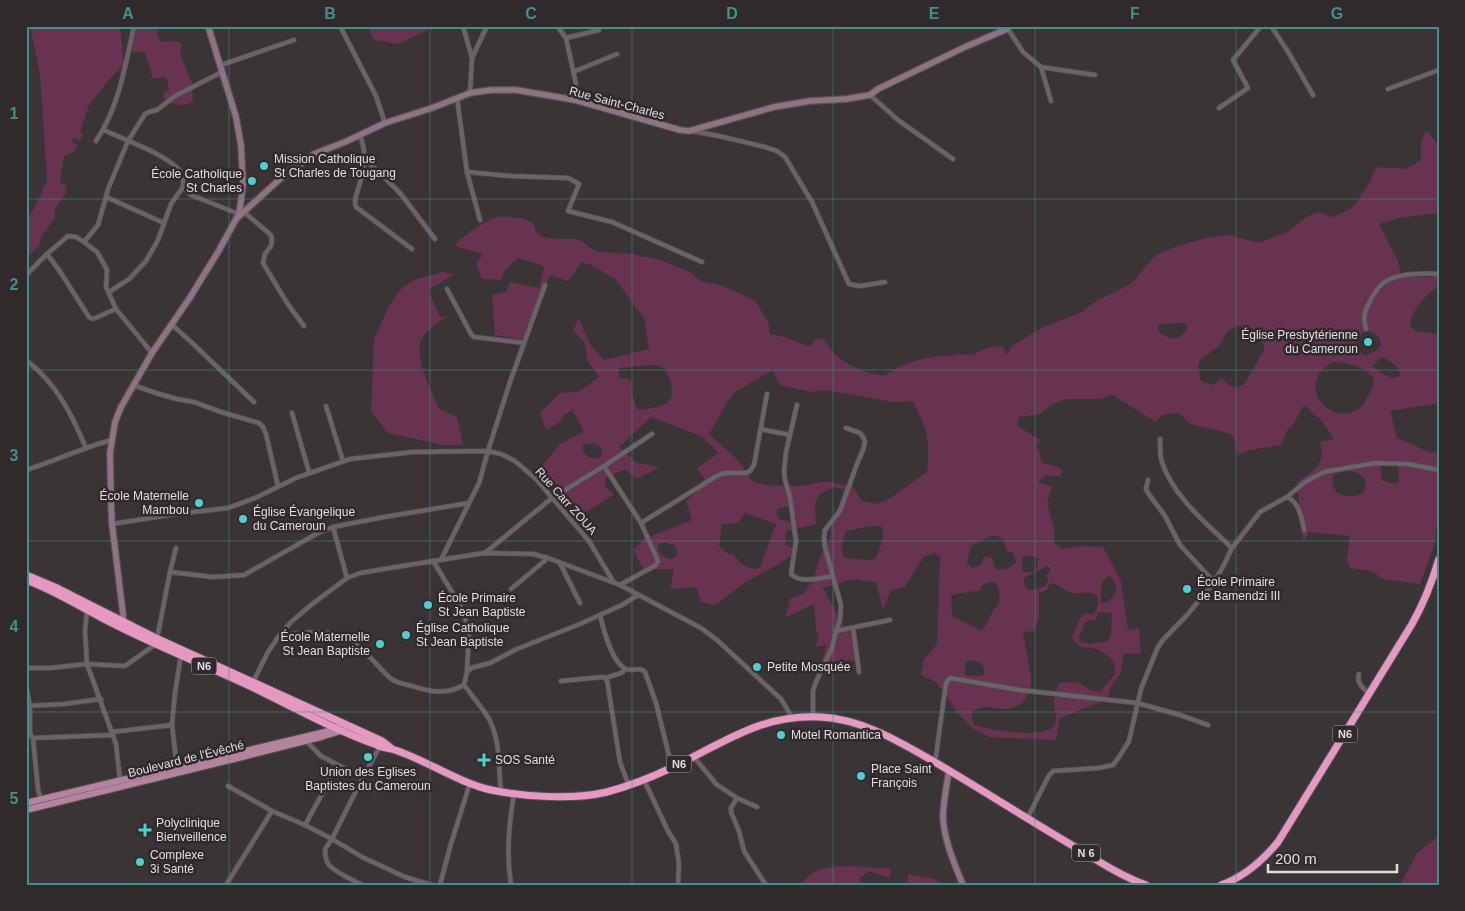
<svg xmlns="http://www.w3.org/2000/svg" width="1465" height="911" viewBox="0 0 1465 911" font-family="Arial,sans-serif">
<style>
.green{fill:#683251;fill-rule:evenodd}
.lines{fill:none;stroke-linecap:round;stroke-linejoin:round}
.street-casing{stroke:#575154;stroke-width:5.5}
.secondary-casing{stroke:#575154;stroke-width:8}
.primary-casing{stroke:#575154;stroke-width:8}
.highway-casing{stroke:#575154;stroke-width:9}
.street{stroke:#6b6367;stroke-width:4}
.secondary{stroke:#907382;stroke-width:5.5}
.primary{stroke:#b4839e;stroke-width:6}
.highway{stroke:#e599c2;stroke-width:7}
.grid{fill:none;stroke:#438f8a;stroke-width:1;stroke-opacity:0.55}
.poi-dot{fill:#52cdce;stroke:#302a2d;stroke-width:2}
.labels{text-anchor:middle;stroke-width:5;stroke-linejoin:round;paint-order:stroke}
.shield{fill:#302a2d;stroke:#aba6a8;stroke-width:1}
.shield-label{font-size:11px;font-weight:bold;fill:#e0dbdd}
.street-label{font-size:12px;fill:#e0dbdd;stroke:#302a2d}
.poi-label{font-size:12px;fill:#e0dbdd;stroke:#302a2d;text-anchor:start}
.neatline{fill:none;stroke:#438f8a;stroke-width:2}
.grid-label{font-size:16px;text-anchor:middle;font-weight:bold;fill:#438f8a}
</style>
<rect width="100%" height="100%" fill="#3b3437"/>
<g class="green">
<path d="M30,26H120L124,64L108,81L89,105L80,132L83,134L80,140L73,138L72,142L78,146L74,152L64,156L60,183L67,185L65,195L54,210L56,216L41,237L39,246L26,258V219L35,207L47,180L40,74Z"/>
<path d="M134,26H157L158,37L162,42L175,41L182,44L180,53L192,83L193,102C182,107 173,105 164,99L163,94L169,89L167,80L164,77L153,79L145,52H129Z"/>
<path d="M368,26H436L399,44L374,40Z"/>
<path d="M1426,131C1431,134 1433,141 1439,144V213L1404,217L1379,224L1398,261L1401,277H1439V286C1430,290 1409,313 1411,324C1411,328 1413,328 1415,331L1439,334V403L1390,411L1397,438L1429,452L1439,453V507L1434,546L1420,584L1383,579L1372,571L1350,568L1347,559L1350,536L1309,532L1305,540H1303L1297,482C1313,472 1327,464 1320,442L1334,439L1321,420L1304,405L1293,425L1288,429L1281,445L1250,450L1238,455L1233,435L1221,431L1193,425L1189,423L1182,416L1178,413L1162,415L1156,422L1111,394L1101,399H1066L1051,405L1040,414L1019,417L1018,426L1038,439L1041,442L1036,445L1039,450L1042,462C1049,466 1056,464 1062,470L1060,477L1047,475L1038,482L1052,487L1047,503L1054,528V543L1063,549L1081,546L1103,547L1121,581L1128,630L1139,628L1141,653L1134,654L1124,653L1120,674L1111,686L1109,695L1106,700L1060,718L1056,740L989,737L972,728L957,712L947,696L936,682L921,675L924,659L937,644L940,557L935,553L923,557L905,587L891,590L883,609L876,582L853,579L823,588L844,627L852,635L855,660L822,662L826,645L815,647L819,637L816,630L814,604L786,617L790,599L803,594L813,580L821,555L830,541L831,527L845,489L833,487L820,494L815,503L816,524L786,531L785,544L798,551L777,565L747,581L715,605L701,602L697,587L670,589L674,569H644L633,550L644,539L692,520L686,501L707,483L697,468L719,453L701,436L651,417L619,447L637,463L659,467L645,475L636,478L625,469L605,478L606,487L614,494L587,512L567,503L559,485L545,478L540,468L560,444L584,431L572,410L564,415L560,422L546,430L540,413L560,393L578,392L599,377L587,360L585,343L573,330L579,319L591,346L604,360L649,349L644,318L615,279L591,265L582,262L568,281L550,275L527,341L495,335L492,295L506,292L510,282L539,288L544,266L518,258L505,270L501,280L482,279L476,264L483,254L455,246V245C459,238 491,217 498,217C509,216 520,217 530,221L534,225L536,232L542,237L557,239H576L584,242L590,248L599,252L634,254L642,257H647L660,260L688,271L701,281L723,286L752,299L755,300L769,324L770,334C777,335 784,337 790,339C798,342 803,345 811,346L815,339C828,337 828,348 835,354C839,358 844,361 848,364C860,371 872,374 885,376C901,362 932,355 953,356L955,354L972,355L987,348L1001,346L1003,347L1006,355L1009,352L1011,347L1041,328L1082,312L1096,301L1127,286L1134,281L1152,259L1158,254L1175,247L1210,237L1229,235L1259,243L1288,232L1301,221L1314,213L1320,212L1328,216L1334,217L1353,207L1370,182L1374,171L1377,168L1381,167L1406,169L1421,160V141ZM1184,323L1187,325V329C1181,338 1175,341 1165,336C1160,333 1159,333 1158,326L1160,324ZM1237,326L1251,328L1264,345V350L1245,383C1236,392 1229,386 1222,378L1213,385L1201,381L1198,366L1200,360L1219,346L1227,332ZM1368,330L1379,337L1381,345L1377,350L1366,356L1353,347L1361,334ZM1382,357C1391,362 1399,364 1400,376L1393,378L1385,375L1372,366ZM1334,362C1351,364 1363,365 1374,379C1373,387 1371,392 1367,397C1365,401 1364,405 1361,407C1330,431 1292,382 1334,362ZM651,365C656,365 662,366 665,370C671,376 674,393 670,400C666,405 658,407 652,408C647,409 643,410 637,409L632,395L631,381L628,379L620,378L618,372L619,368ZM772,370L780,385L811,392L824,390L893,402L912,401C928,429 930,439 927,472L889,499L876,504L862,501L853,487L831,482H820L803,486L765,485L752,481L738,460L709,434L728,401L734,393ZM589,443L598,445L602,451V456L595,459L587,456L583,452V445ZM1385,461L1398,463L1399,481L1395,484L1381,480V465ZM1347,471C1355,471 1359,473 1365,479C1367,490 1364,496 1351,496C1348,496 1343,496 1339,494C1334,491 1329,478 1335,474C1338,472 1344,472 1347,471ZM793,506L796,520L792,523L781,520L777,516V509L783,507ZM745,513L776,524L762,561V564L758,569C747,569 739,563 733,554L727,553L719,546L722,524L738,523ZM871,526H880L883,528C884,539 880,548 875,559L867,560L845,558C839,552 844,539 846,531ZM990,536H997L1003,540L1007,551L1013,553L1016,562C1011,568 1002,572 995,568L993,559L989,556L984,557L981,565L972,568L967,564L971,546ZM665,542L674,545L677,551V556L670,559L662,556L658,551V545ZM1029,555L1038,558L1037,568L1034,572H1022V557ZM1047,566L1050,568V572L1046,575L1048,581L1046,586C1035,591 1023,594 1024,578ZM1109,576L1111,577L1117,587C1114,596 1112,603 1101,603C1101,594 1099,579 1109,576ZM991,582H994C1001,588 1002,604 995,608L982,631L952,616L951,595L981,590V587L984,584ZM1051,583C1059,584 1065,592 1073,593C1083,594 1100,587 1098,604C1098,608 1096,612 1093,615L1085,613C1079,616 1076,630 1072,637C1079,651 1084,645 1096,649C1102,651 1111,658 1115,663L1114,675L1101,691L1098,692L1090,690L1080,683L1064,682L1059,683C1057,689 1054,696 1054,702C1053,710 1059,717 1054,725C1046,740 988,730 974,725L971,719L973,711C989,703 993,710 1007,709C1021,708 1030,696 1031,683C1032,678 1030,672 1029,667C1027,655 1025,644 1023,632L1034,631L1039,617V593L1047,590L1049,585ZM1098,612L1112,613L1111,633L1108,641L1090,644L1079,641C1079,633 1084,630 1084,623L1090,620H1096ZM971,660L981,663L984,668V674L980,676L965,675V662Z"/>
<path d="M443,272L455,274L428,290L440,317L449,315C440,321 428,329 422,338C412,354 433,394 439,409L457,417L463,445H443L388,433L371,411L374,339L388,308L399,291L413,280Z"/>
<path d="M1439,836V885H1400L1417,853Z"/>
<path d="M853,866L891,869L890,878L869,871L859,879L862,885H801C815,865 831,867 853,866Z"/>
<path d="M908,874L934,879L944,885H907Z"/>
</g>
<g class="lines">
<g class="street-casing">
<g id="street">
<path d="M340,26L376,96L385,123"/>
<path d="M463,26L472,58L470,93"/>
<path d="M557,26L566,38L576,84L575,100"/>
<path d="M1271,26L1287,50L1313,95"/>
<path d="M1008,29L1023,52L1041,67L1051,101"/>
<path d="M566,38L599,30"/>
<path d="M472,58L487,26"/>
<path d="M221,65L294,40"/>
<path d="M1041,67L1095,75"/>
<path d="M573,72L617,54"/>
<path d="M1388,89L1439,70"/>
<path d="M870,95L898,120L953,159"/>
<path d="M457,98L467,172L511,176L568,178L579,184L568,211L612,222L702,262"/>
<path d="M1219,108L1248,88L1233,60L1261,26"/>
<path d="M104,130C124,140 167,154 181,172C184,176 183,182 183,187L191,195L239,214"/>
<path d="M692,131L719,136L765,147L777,151L785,157L812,202L849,284L860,286L885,282"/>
<path d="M360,135C369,160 363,172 356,196L355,202L356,207L412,249"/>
<path d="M96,141C119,107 125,66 134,26"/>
<path d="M366,161L381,174L400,193L435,239"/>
<path d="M467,172L480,220"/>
<path d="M244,212L271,235L272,241L271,246L265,254L263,263L287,303L304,326"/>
<path d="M164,223L106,197L108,189L128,141L145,114L149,112L157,110L175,96L222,72"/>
<path d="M84,242L98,225L106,197"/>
<path d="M47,254L68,236L76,237L84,242L97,252L104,264L107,270L106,287L116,309"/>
<path d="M26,275L47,254L59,270L89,317L93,319L116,309L152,353"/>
<path d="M447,289L471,334L474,337L524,343"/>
<path d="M109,292L129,279L146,261L158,240L171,204L183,187"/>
<path d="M171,324L190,341L254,402"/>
<path d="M1366,329C1363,319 1364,312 1369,303C1372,297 1376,289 1382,284C1396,273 1422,273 1439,274"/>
<path d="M26,360C57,384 71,413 86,448"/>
<path d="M133,385L156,393L177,399L194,402L221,412L259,423L263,427L266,434L278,486"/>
<path d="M797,405L786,452L784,471L785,480L790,497L796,541L791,574C800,584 821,578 833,576"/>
<path d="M326,406L343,461"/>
<path d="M292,413L309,472"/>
<path d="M760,429L790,435"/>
<path d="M1160,439C1160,446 1160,453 1161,459C1172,496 1205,522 1232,548"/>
<path d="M604,466L641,523L715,477L724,473H746L750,471L754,465L767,394"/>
<path d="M26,470C55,461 82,448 111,440"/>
<path d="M1148,480L1146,489L1148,493L1165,516L1180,545L1214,582"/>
<path d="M1287,497C1299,502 1302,518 1304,530"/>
<path d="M112,524L176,514L228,508L255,498L296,478L350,459L413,452L488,451L501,454L515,461L536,479L589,541L613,581"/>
<path d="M333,527L384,517L469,503"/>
<path d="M485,553L552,498L604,466L652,434"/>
<path d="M441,560L479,483L488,451L510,382L545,285"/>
<path d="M433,561L460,605L464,615L469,632L467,672"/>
<path d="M560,563L580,603"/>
<path d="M170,572L213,577L244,575L318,533L333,527L347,578"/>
<path d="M620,585L656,565L658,561L641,523"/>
<path d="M511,589L548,558"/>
<path d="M87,610L85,631L87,664L116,744L120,780"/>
<path d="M600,615C603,628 612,663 626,669C633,672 639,666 645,672L656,703L672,768"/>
<path d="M853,628L859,672"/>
<path d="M836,631L840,620L841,605L825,547L824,538L825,530L840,511L857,464L863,450L865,442L863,437L860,433L846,428"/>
<path d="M279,636C299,633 324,629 344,637C362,645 376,665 390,678C396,683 404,684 412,686C430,692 446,695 464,685L467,672L471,668L490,663L517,649L580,624L622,605L638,595"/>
<path d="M26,668H50L87,664L125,666L156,644L170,572L176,548"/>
<path d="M1359,674C1356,682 1363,689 1370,694"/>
<path d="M605,678L621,673L626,669"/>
<path d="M561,681L603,677L607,680L620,762L629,786"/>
<path d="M253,682L268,652L279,636L291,622L311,605L347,578L360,573L396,567L484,553L533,554L548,558L620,585L701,628L717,640L781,699L792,717"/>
<path d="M464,685C472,696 482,707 489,719C501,742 498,767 501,791"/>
<path d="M26,686L30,706V734L33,738L38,789L41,800"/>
<path d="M26,706L64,704L101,699"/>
<path d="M813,717V691L816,682L832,648L836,631L890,620"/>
<path d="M112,732L172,725"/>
<path d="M33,738L113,735"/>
<path d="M306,741L321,756L338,765"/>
<path d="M694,757L716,784L737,798L757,807"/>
<path d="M935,763L946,683L950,678L1020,690L1137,703L1180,715L1208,725"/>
<path d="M177,767L172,725L175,693L181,655"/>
<path d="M644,780L668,831L676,844L679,864L678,885"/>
<path d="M228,786L272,811L305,825L332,839L364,858L405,877L431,885"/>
<path d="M737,798L731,808V812L739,831L744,851L766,885"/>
<path d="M1027,819L1048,777L1053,771L1099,768L1113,765L1119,757L1129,741L1141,689L1157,649L1162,641L1188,614L1214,582L1224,565L1232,548L1260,512L1287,497L1305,482L1324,472L1375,463L1408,464L1439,470"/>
<path d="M305,825L338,765L363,776"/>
<path d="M226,885L272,811"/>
<path d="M362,885C352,879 337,874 329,865C325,860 325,854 325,849L332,839L359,785L380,746"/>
<path d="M440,885L450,847L470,783"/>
<path d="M511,885C506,852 509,826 514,793"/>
</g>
</g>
<g class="secondary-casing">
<g id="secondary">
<path d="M236,219L281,178L314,154L345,142L385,123L432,108L470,93L491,90H516L575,100L680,130L689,131L774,107L810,101L846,99L870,95L878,89L965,47L1007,29L1009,26"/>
<path d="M123,623V614L112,524L111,502L110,453L115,422L121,407L152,353L189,299L218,252L239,214L241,201L243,184L241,145L236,117L208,26"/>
<path d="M949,770C947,786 943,802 943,817C944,840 954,863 963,885"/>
</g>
</g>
<g class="primary-casing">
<g id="primary">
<path d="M26,803L147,774L241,752L325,732L338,727"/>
<path d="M26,810L242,757L321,737L344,730"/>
</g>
</g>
<g class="highway-casing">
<g id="highway">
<path d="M26,575L57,588L158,639L382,741L390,747"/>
<path d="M26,580C59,592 88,612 120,627C164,649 210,667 254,688C295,708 335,730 377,745C383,748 389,748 395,750C428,761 457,782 491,790C526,797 573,800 607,792C629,786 650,778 671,768C722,744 760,714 820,717C862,719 898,741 933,761C981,789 1027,819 1075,847C1098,861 1121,876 1146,885"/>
<path d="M1221,885C1244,877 1263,860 1278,842L1412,624C1424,603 1432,582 1439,559"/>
</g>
</g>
<use href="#street" class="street"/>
<use href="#secondary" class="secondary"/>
<use href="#primary" class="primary"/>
<use href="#highway" class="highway"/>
</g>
<path class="grid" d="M229,26V885M430,26V885M632,26V885M833,26V885M1035,26V885M1236,26V885M26,199H1439M26,370H1439M26,541H1439M26,712H1439"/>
<g class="poi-dot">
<circle cx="264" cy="166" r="5"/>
<circle cx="252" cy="181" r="5"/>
<circle cx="1368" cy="342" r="5"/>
<circle cx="199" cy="503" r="5"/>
<circle cx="243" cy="519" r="5"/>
<circle cx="1187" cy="589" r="5"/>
<circle cx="428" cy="605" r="5"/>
<circle cx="406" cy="635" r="5"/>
<circle cx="380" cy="644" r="5"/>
<circle cx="757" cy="667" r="5"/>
<circle cx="781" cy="735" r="5"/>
<circle cx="368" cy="757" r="5"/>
<path d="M481.5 752.5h5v5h5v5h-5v5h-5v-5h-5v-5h5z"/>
<circle cx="861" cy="776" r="5"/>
<path d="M142.5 822.5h5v5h5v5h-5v5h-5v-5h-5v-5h5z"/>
<circle cx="140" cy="862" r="5"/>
</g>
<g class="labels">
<g class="shield">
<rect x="191.5" y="657.5" width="25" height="17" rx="4"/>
<rect x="1332.5" y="725.5" width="25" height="17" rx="4"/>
<rect x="666.5" y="755.5" width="25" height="17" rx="4"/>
<rect x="1072" y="844.5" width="28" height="17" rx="4"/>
</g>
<g class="shield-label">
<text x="204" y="670">N6</text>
<text x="1345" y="738">N6</text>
<text x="679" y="768">N6</text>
<text x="1086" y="857">N 6</text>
</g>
<g class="street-label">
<text transform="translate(617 103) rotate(15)" y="4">Rue Saint-Charles</text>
<text transform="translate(566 501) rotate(48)" y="4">Rue Carr ZOUA</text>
<text transform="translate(186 759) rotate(-14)" y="4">Boulevard de l'Évêché</text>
</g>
<g class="poi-label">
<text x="274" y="163">Mission Catholique<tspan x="274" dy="14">St Charles de Tougang</tspan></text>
<text x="242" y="178" text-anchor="end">École Catholique<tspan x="242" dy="14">St Charles</tspan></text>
<text x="1358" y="339" text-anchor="end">Église Presbytérienne<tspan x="1358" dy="14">du Cameroun</tspan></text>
<text x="189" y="500" text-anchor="end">École Maternelle<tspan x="189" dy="14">Mambou</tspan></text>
<text x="253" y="516">Église Évangelique<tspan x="253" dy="14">du Cameroun</tspan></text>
<text x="1197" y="586">École Primaire<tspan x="1197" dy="14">de Bamendzi III</tspan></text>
<text x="438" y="602">École Primaire<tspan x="438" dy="14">St Jean Baptiste</tspan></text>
<text x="416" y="632">Église Catholique<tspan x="416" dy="14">St Jean Baptiste</tspan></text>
<text x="370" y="641" text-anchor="end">École Maternelle<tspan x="370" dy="14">St Jean Baptiste</tspan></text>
<text x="767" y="671">Petite Mosquée</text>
<text x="791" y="739">Motel Romantica</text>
<text x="495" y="764">SOS Santé</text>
<text x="871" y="773">Place Saint<tspan x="871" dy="14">François</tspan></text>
<text x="368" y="776" text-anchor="middle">Union des Eglises<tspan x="368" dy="14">Baptistes du Cameroun</tspan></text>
<text x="156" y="827">Polyclinique<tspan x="156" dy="14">Bienveillence</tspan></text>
<text x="150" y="859">Complexe<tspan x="150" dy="14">3i Santé</tspan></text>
</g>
</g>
<rect width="1465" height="911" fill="none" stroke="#302a2d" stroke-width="55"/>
<path d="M1268 864v8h129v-8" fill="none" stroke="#e0dbdd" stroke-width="2.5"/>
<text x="1275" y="864" font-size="15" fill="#e0dbdd" stroke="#302a2d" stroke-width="4" paint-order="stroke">200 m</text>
<rect x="28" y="28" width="1410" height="856" class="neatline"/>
<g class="grid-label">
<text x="128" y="19">A</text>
<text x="330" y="19">B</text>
<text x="531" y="19">C</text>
<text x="732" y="19">D</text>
<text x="934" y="19">E</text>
<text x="1135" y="19">F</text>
<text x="1337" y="19">G</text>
<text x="14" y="119">1</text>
<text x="14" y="290">2</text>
<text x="14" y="461">3</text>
<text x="14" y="632">4</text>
<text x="14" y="804">5</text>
</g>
</svg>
